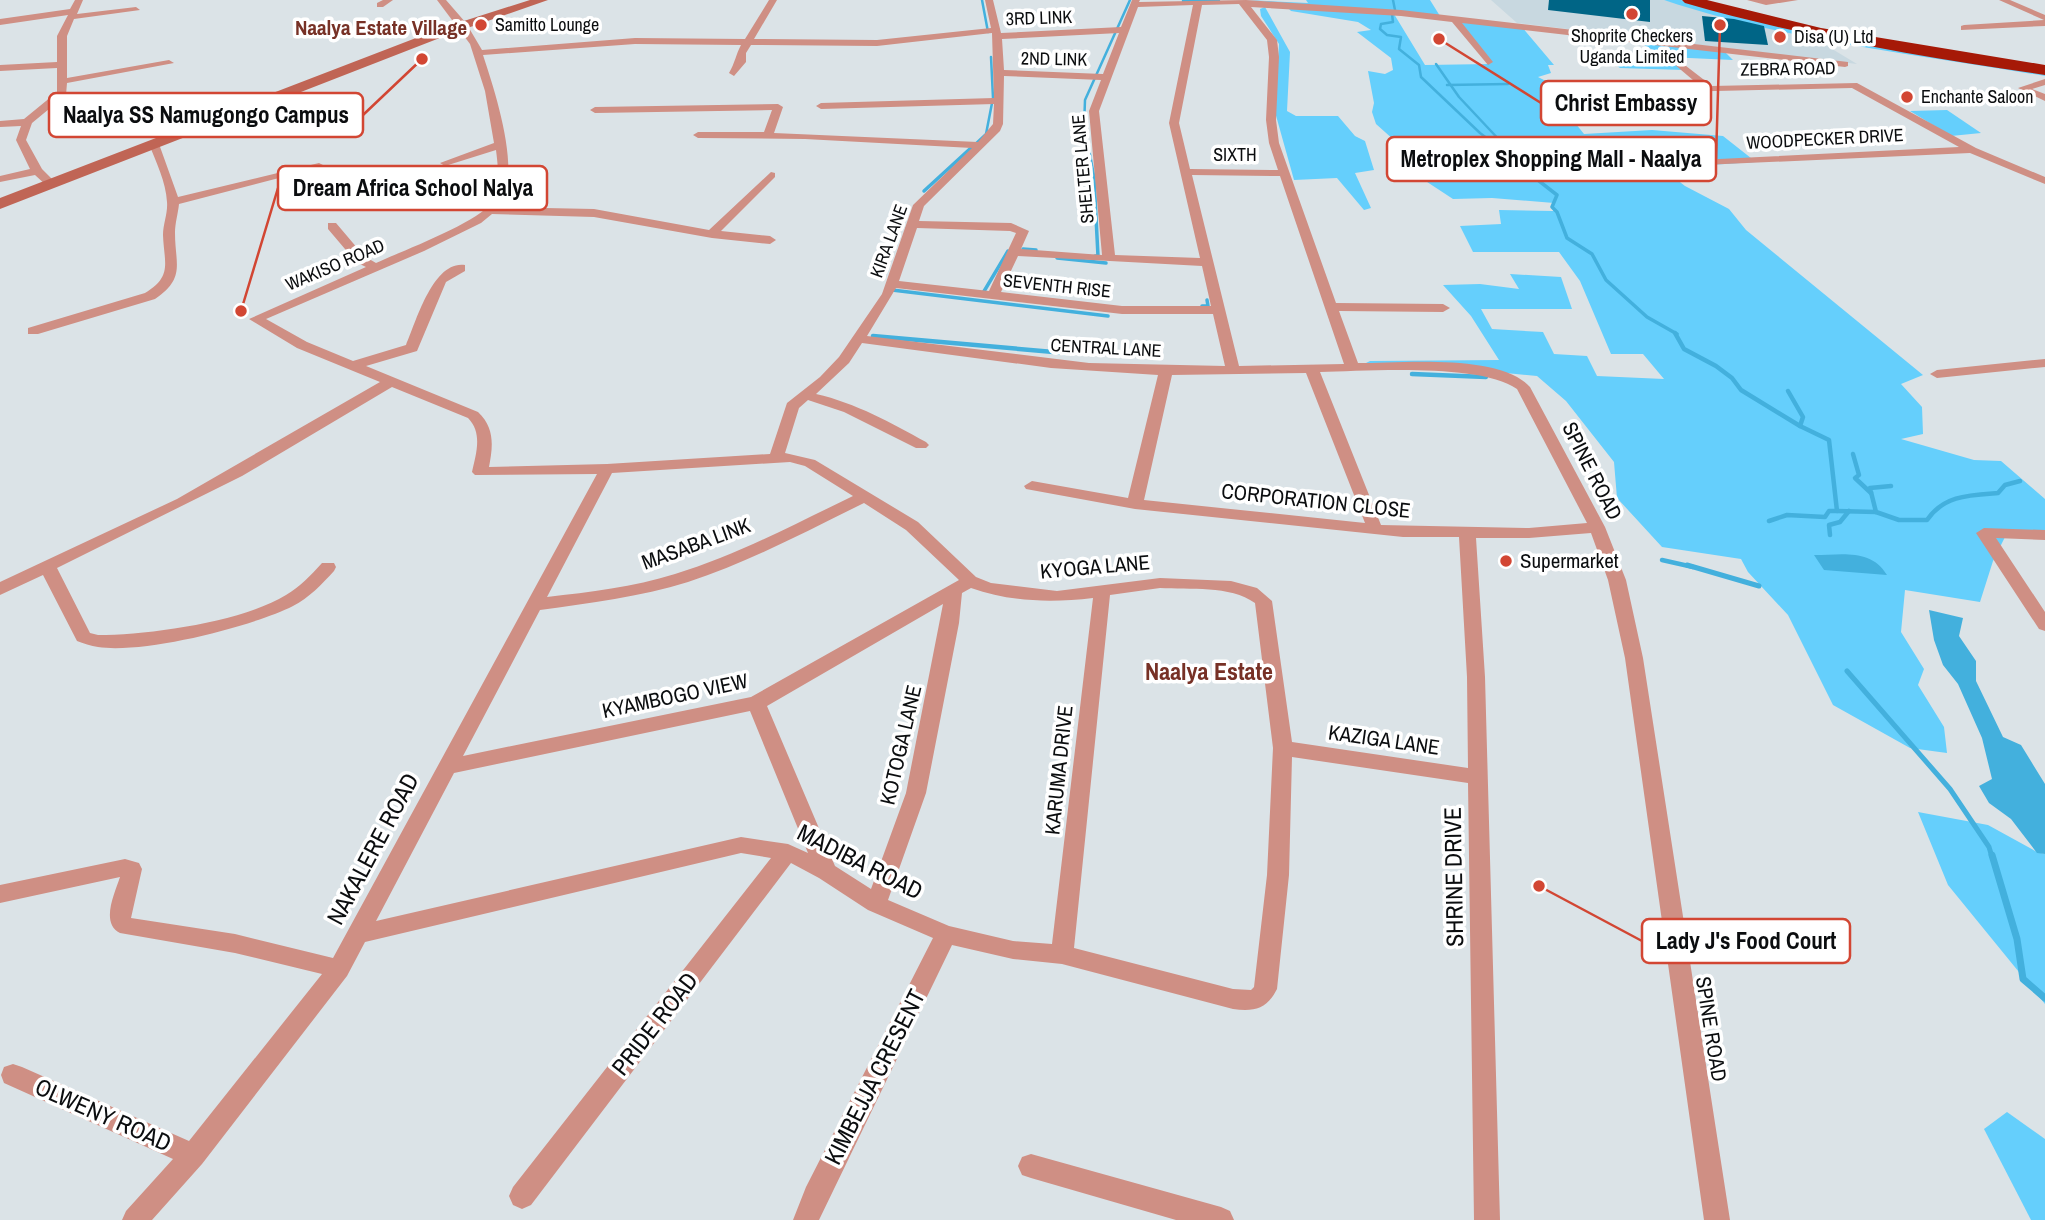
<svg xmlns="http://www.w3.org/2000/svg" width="2045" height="1220" viewBox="0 0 2045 1220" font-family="'Archivo Narrow',sans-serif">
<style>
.built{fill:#c8d8e0}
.green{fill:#65cffc}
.water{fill:#43b0dd}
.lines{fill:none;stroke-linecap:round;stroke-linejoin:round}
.stream-far4{stroke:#43b0dd;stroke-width:2.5}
.stream-far3{stroke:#43b0dd;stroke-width:3.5}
.stream-far2{stroke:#43b0dd;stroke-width:4.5}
.stream-far1{stroke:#43b0dd;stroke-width:5}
.stream{stroke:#43b0dd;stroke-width:7}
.building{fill:#006586}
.minor{fill:#cf8f84;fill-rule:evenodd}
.secondary{fill:#c06555;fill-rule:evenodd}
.motorway{fill:#a61907;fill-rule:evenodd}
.poi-dot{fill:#d24633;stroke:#fff;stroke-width:2.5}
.labels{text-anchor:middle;stroke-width:7;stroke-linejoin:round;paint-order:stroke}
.far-street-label{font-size:18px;fill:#0b0d0f;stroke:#fff}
.far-poi-label{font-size:18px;fill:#0b0d0f;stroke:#fff;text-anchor:start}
.far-quarter-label{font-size:21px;font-weight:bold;fill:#773126;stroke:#fff}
.street-label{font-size:21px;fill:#0b0d0f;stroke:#fff}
.poi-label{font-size:21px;fill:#0b0d0f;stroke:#fff;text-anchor:start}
.quarter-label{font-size:24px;font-weight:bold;fill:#773126;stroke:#fff}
.near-street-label{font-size:24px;fill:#0b0d0f;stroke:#fff}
.leader{fill:none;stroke:#d24633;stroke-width:2.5}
.callout-dot{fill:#d24633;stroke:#fff;stroke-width:2.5}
.callout{fill:#fff;stroke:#d24633;stroke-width:2.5}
.callout-label{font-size:23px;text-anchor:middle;font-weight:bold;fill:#0b0d0f}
</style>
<rect width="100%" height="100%" fill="#dbe3e7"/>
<path class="built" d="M1491,0H1664L1814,38L1857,64L1517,23Z"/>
<g class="green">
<path d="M1245,0L1308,3L1306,0H1430L1440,16Z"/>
<path d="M1664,0H1681L1727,13L2045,73V76C1917,54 1787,41 1664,0Z"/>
<path d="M1265,7L1290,52L1287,111L1296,116H1338L1355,136L1365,141L1374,170L1355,173L1371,208L1364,210L1337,178L1294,180L1275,112L1279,44L1261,16L1260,9Z"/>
<path d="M1287,7L1394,14L1425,65L1490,64L1459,21L1522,27L1554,65H1548L1551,73L1538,77L1548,82L1547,90L1552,97L1548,98C1562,107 1573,120 1584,134L1652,130L1723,136L1756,162L1662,168L1685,186L1729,209L1746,230L1923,375L1901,384L1922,407L1923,434L1901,439L1974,460L2001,461L2045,499V536L2005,537L1993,561L1980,602L1905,590L1901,632L1924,669L1918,685L1944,727L1947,753L1910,748L1833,705L1788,615L1748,572L1741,559L1662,547L1617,498L1614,462L1566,401L1537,376L1465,369L1352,370L1370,361L1499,360L1471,316L1443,285L1480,284L1519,289L1510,274L1561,277L1572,309H1481L1492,329L1543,332L1554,354L1587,356L1597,376L1664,379L1643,354H1611L1580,281L1559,252H1473L1460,226L1501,224L1499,210L1553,211L1554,203L1492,198L1453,199L1421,178L1413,157L1376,124L1372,112L1374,103L1368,71L1385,74L1393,70L1391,58L1357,32L1371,30L1358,22L1291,11Z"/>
<path d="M1635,40L1724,51L1733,60L1667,57L1684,70L1620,68L1596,50L1667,58Z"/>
<path d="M1947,110L1981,133L1951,136L1910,111Z"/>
<path d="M1918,812L1988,825L2037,852L2045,854V1004L1948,885Z"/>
<path d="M2007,1112L2045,1139V1220H2031L1984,1129Z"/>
</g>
<g class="water">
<path d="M1814,555C1841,555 1871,548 1887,575L1824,570Z"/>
<path d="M1929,610L1963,618L1959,636L1976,661V681L2003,737L2021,745L2045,784V854L2037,853L2011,819L1989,803L1979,786L1992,779L1982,738L1958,684L1943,665L1934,640Z"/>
</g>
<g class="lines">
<g class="stream-far4">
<path d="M982,0L988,32"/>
<path d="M1393,0L1395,10"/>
<path d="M1183,1L1219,0"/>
<path d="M1392,14L1393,22L1381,24L1380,29L1387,35L1401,37L1399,49L1419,65L1421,77L1480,133L1496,145L1510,149"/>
<path d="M1436,64L1459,97L1505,146"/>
<path d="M1447,85L1508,84"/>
<path d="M1510,148L1540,139L1592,143"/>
<path d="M970,149L986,134L993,98L991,57"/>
<path d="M1088,149L1084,128L1085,100L1130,0"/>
</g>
<g class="stream-far3">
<path d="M1088,147L1094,178L1098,256H1095"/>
<path d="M1506,147L1510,148L1511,159L1557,195L1552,207L1557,212L1567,238L1592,254L1606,280L1647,317L1677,334"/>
<path d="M924,191L972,147"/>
<path d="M1023,249L1036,250"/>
<path d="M1057,258L1106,263"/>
<path d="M892,290L1108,316"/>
<path d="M983,293L1008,251"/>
<path d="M1202,306H1208L1207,300"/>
</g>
<g class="stream-far2">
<path d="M1675,333L1684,349L1716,366L1732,378L1741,390L1800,426L1829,440L1837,511H1829L1825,517L1787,515L1769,521"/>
<path d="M873,336L1065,353"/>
<path d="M1412,374L1486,377"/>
<path d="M1788,391L1803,417L1800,426"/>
<path d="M1853,454L1859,475L1855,478L1871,493"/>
<path d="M1837,511L1876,512L1870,488L1891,486"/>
<path d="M1876,512L1899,520H1927C1944,495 1970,495 1998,493L2005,485L2020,481"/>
<path d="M1830,535L1829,525L1840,522L1849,511"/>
<path d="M1662,560L1693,567"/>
</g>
<g class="stream-far1">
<path d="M1687,565L1759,586"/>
<path d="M1847,671L1950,789L1989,847L1992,857"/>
</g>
<path class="stream" d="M1992,855L2017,939L2023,979L2045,998"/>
</g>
<g class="building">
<path d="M1549,0H1650V22L1548,10Z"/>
<path d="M1702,16L1734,19L1764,26L1768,45L1705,41Z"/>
</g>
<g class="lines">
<g class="minor">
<path d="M75,0H83L77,14L136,7L140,10L74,19L67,36V78L169,60L174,63L67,83L66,95L32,123L26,140L42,169L57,184L47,186L35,175L0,182V176L30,169L16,140L21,126L0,127V121L24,119L57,92V68L0,71V65L57,62V36L68,15L0,25V19L70,9Z"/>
<path d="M383,0H393L383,7H377V3Z"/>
<path d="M437,0H446L466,23L482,50L635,38L745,39L769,0H777L754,39L877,40L991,28L985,0H993L1001,33L1121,27L1132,0H1140L1139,2L1246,0L1401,10L1848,62V66L1845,67L1462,23L1493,62L1488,65L1452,22L1401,16L1251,7L1277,40L1279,57L1276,120L1279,143L1336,303L1443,304L1450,308L1443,312L1339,311L1358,363C1401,363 1500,353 1530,387L1605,527L1626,580L1643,658L1730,1220H1704L1625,658L1608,580L1591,533L1529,538H1476L1485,677L1500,1220H1474L1468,783L1292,757L1289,875L1277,989C1267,1009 1254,1012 1233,1009L1062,964L1013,959L952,945L819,1220H793L806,1187L933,938L868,910L819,878L791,863L531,1205L522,1209L513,1205L509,1196L513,1187L771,858L741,853L365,942L347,976L202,1164L152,1220H122L126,1211L173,1159L4,1083L1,1075L4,1067L13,1064L22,1067L189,1141L322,974L235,953L120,933C100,923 115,893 120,877L0,903V885L125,859L139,863L142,869L131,918L235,934L333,958L597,474L475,475L472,472C476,454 483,433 468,418L392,387L242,476L57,568L90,633L98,635C149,635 242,622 286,595C300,587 311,575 322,563H334L336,567L334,571C322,584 309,598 293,606C251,627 144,654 98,647C91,646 83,643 77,641L43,575L0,595V582L177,499L380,382L297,348L249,319L366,267L356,262L328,229V223H336L364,256L376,263C400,252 479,222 491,203C501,188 498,166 496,150L445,166L440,163L494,143L485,91L470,44ZM1239,4L1267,40L1269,57L1266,120L1269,143L1278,170L1190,169L1179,123L1202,5ZM1193,5L1169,123L1200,258L1115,255L1099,111L1138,7ZM992,33L994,98L821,103L816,106L821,109L994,104L993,124L978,142L774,133L783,107L778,104L595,107L590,110L595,113L772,110L764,132H698L693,135L698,138L805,139L972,148L913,205L882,294L839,357L820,377L787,403L770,454L607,464L489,467C493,446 495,428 478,412L366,366L417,351L446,282L465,271V265C433,260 416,322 406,345L353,361L307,342L266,319L424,251L481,223L492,214L594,217L712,238L770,244L776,240L770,236L721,231L775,177V173L771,172L709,230L594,209L501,207C521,170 496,95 483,55L635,44L741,45C736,54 735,63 729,73L734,76L746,62V53L751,45L877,46ZM1119,33L1103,74L1004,70L1002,39ZM1004,76L1101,80L1089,111L1102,255L1021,249L1029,231L1011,223L919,221L924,206L1000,131L1003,124ZM1192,175L1280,176L1344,364L1239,366ZM917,228L1010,231L1016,233L989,291L899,281ZM1018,256L1202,266L1211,306H1122L1001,292ZM896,288L1122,314H1213L1225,366L1089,363L867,336ZM862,343L1051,368L1158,375L1128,498L1032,481L1024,486L1026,489L1135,509L1403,537H1459L1467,677L1468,768L1292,742L1272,601L1257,588L1231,581L1160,578L1057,591L991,583L976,577L918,522L815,460L785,453L799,408L808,400L844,412L916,448H926L929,445L926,442C891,423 856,403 816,394L849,363ZM1320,372C1368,371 1480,363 1517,389L1587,523L1529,528L1381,525ZM1306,373L1365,523L1144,500L1172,375ZM790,462L805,466L853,496C795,524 737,555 675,574C633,587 590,592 547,597L612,473ZM864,503L906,530L959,580L751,697L463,756L540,610C590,603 640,597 688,582C749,562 807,531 864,503ZM971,588C1011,602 1051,603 1093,598L1052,944L1013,941L949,926L888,900L926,793L959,623L962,593ZM1160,588C1189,590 1230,585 1255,603L1273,748L1267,875L1254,987L1251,990L1233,989L1074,948L1110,595ZM943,604L906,793L871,889L835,866L767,706ZM750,711L808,853L788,844L741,837L376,921L454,773Z"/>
<path d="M1747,0H1798L1766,5Z"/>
<path d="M1999,0H2010L2045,15V26L1961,30V26L1964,25L2044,20Z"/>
<path d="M1677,59L1712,86L1857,83L1976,148L2045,177V184L1970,153L1593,170V166L1597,165L1959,147L1852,88L1673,92L1672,90L1677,87L1700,86L1674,64L1672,62Z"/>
<path d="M2045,79V85L2032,89L2045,94V101L2018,88Z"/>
<path d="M169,94H177L219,121L210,123L169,98Z"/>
<path d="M150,142L159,144L178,197L319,163L325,166L179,204C178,214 175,223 175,233C175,264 186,278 155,299L38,334H28V328L145,293C173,276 164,263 163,235C163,224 168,213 167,202C166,182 156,162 149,144Z"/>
<path d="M2045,359V367L1937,378L1930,374L1937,370Z"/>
<path d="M1984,528L2045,530V540L1996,538L2045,612V631L2039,629L1976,533Z"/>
<path d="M1031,1154L1221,1207L1230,1211L1234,1220H1176L1031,1178L1022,1175L1018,1166L1022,1157Z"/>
</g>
<path class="secondary" d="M530,0H548L450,34L0,209V198L442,28Z"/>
<path class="motorway" d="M1682,0H1707L1821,28L2045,65V75C1923,57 1803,37 1685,3Z"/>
</g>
<g class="poi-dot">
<circle cx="1632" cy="14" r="7"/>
<circle cx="481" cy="25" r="7"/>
<circle cx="1780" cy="37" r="7"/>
<circle cx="1907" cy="97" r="7"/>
<circle cx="1506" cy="561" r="7"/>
</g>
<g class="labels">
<g class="far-street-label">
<text transform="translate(1039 18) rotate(-2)" y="6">3RD LINK</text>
<text transform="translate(1054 59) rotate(1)" y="6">2ND LINK</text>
<text transform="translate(1788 69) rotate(-1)" y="6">ZEBRA ROAD</text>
<text transform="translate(1825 139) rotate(-3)" y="6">WOODPECKER DRIVE</text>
<text x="1235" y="161">SIXTH</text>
<text transform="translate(1083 169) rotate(-95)" y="6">SHELTER LANE</text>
<text transform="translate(889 241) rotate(-70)" y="6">KIRA LANE</text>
<text transform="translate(335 265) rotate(-23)" y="6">WAKISO ROAD</text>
<text transform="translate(1057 286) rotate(6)" y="6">SEVENTH RISE</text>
<text transform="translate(1106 348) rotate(3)" y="6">CENTRAL LANE</text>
</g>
<g class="far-poi-label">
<text x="495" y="31">Samitto Lounge</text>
<text x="1632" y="42" text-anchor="middle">Shoprite Checkers<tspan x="1632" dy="21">Uganda Limited</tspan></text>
<text x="1794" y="43">Disa (U) Ltd</text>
<text x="1921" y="103">Enchante Saloon</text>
</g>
<g class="far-quarter-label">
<text x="381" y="35">Naalya Estate Village</text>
</g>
<g class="street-label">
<text transform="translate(1592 471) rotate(63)" y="7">SPINE ROAD</text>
<text transform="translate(1316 501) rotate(6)" y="7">CORPORATION CLOSE</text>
<text transform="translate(696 544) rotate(-20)" y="7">MASABA LINK</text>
<text transform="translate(1095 567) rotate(-5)" y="7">KYOGA LANE</text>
<text transform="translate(675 696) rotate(-12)" y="7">KYAMBOGO VIEW</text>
<text transform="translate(1384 740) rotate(8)" y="7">KAZIGA LANE</text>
<text transform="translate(901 745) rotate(-77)" y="7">KOTOGA LANE</text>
<text transform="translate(1059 770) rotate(-84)" y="7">KARUMA DRIVE</text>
<text transform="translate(1711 1029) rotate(81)" y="7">SPINE ROAD</text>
</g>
<g class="poi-label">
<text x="1520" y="568">Supermarket</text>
</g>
<g class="quarter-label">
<text x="1209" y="680">Naalya Estate</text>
</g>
<g class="near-street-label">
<text transform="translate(373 849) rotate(-62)" y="8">NAKALERE ROAD</text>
<text transform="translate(860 862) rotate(27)" y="8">MADIBA ROAD</text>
<text transform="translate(1454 877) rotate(-91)" y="8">SHRINE DRIVE</text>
<text transform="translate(655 1024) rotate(-52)" y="8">PRIDE ROAD</text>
<text transform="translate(875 1077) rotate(-63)" y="8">KIMBEJJA CRESENT</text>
<text transform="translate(103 1115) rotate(24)" y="8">OLWENY ROAD</text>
</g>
</g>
<path class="leader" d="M1439 39L1541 103M422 59L363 115M1720 25L1716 159M241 311L278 188M1539 886L1642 941"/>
<g class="callout-dot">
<circle cx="1439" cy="39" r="7"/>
<circle cx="422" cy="59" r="7"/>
<circle cx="1720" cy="25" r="7"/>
<circle cx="241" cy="311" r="7"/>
<circle cx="1539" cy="886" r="7"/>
</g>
<g class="callout">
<rect x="1541" y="81" width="170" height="44" rx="7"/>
<rect x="49" y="93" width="314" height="44" rx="7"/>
<rect x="1387" y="137" width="329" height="44" rx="7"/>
<rect x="278" y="166" width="269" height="44" rx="7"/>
<rect x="1642" y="919" width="208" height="44" rx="7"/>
</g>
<g class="callout-label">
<text x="1626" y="111">Christ Embassy</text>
<text x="206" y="123">Naalya SS Namugongo Campus</text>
<text x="1551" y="167">Metroplex Shopping Mall - Naalya</text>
<text x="413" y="196">Dream Africa School Nalya</text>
<text x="1746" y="949">Lady J's Food Court</text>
</g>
</svg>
